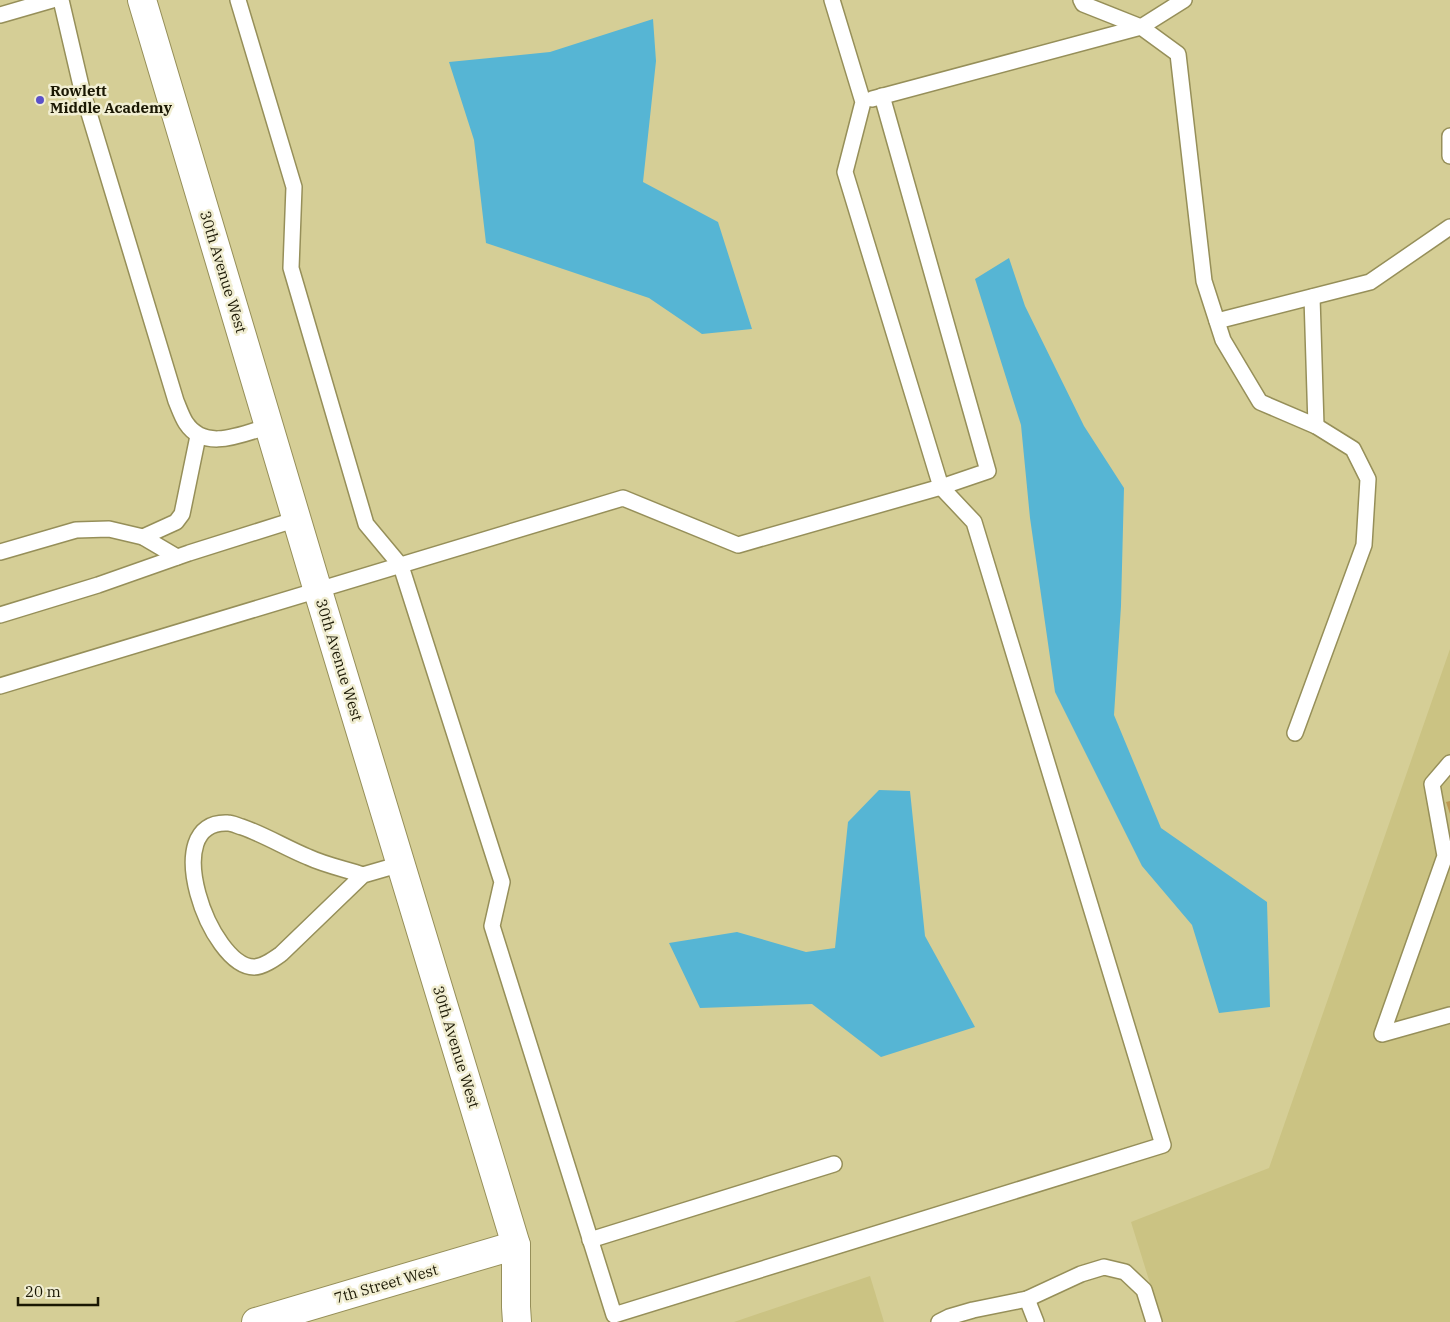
<svg xmlns="http://www.w3.org/2000/svg" width="1450" height="1322" viewBox="0 0 1450 1322" font-family="'IBM Plex Serif',serif">
<style>
.built{fill:#cbc383}
.water{fill:#56b5d4}
.building{fill:#bd9851}
.lines{fill:none;stroke-linecap:round;stroke-linejoin:round}
.service-casing{stroke:#968f59;stroke-width:18}
.minor-casing{stroke:#968f59;stroke-width:30}
.tertiary-casing{stroke:#968f59;stroke-width:30}
.service{stroke:#fff;stroke-width:15}
.minor{stroke:#fff;stroke-width:28}
.tertiary{stroke:#fff;stroke-width:28}
.poi-dot{fill:#5b51c9;stroke:#f1eed2;stroke-width:2}
.labels{text-anchor:middle;stroke-width:5;stroke-linejoin:round;paint-order:stroke}
.poi-label{font-size:15px;font-weight:bold;fill:#1a1703;stroke:#f1eed2;text-anchor:start}
.street-label{font-size:15px;fill:#1a1703;stroke:#f1eed2}
</style>
<rect width="100%" height="100%" fill="#d5ce96"/>
<g class="built">
<path d="M1450,649V1322H1162L1131,1222L1269,1168Z"/>
<path d="M870,1276L884,1322H734Z"/>
</g>
<g class="water">
<path d="M653,19L656,61L643,182L718,222L752,329L702,334L649,298L486,243L474,140L449,62L550,52Z"/>
<path d="M1009,258L1025,306L1084,426L1124,488L1121,606L1114,715L1161,828L1267,902L1270,1007L1219,1013L1192,925L1142,866L1055,692L1030,518L1021,425L975,279Z"/>
<path d="M879,790L910,791L925,936L975,1027L881,1057L812,1004L700,1008L669,943L737,932L806,952L835,948L848,822Z"/>
</g>
<path class="building" d="M1450,801V814L1446,802Z"/>
<g class="lines">
<g class="service-casing">
<g id="service">
<path d="M61,0L82,90L176,401C179,408 182,417 186,423C205,452 242,434 269,426"/>
<path d="M238,0L294,187L291,268L366,524L401,566L502,882L492,926L614,1315L1163,1145L974,522L941,487L988,471L882,96"/>
<path d="M1081,0L1083,4L1141,27L1178,54L1204,281L1223,340L1260,402L1316,426L1353,449L1368,479L1364,545L1295,733"/>
<path d="M0,15L52,0"/>
<path d="M872,99L1141,27L1184,0"/>
<path d="M1450,136V156"/>
<path d="M1312,297L1316,426"/>
<path d="M1217,321L1370,282L1450,227"/>
<path d="M143,537L176,522L182,514L198,436"/>
<path d="M0,552L76,530L109,529L143,537L177,557"/>
<path d="M0,615L98,585L189,553L297,519"/>
<path d="M0,686L623,498L738,545L941,487L845,172L863,102L832,0"/>
<path d="M1450,763L1432,784L1445,856L1382,1034L1450,1015"/>
<path d="M363,875C345,869 325,865 308,857C286,848 265,835 242,827C238,826 232,823 228,823C157,819 210,967 254,967C263,967 274,959 281,954L363,875L401,864"/>
<path d="M590,1240L834,1164"/>
<path d="M1027,1299L1036,1322"/>
<path d="M939,1322L949,1317L973,1310L1027,1299L1081,1274L1104,1267L1125,1272L1144,1290L1154,1322"/>
</g>
</g>
<g class="minor-casing">
<path id="minor" d="M256,1322L516,1245"/>
</g>
<g class="tertiary-casing">
<path id="tertiary" d="M142,0L318,591L516,1245V1307L517,1322"/>
</g>
<use href="#service" class="service"/>
<use href="#minor" class="minor"/>
<use href="#tertiary" class="tertiary"/>
</g>
<circle class="poi-dot" cx="40" cy="100" r="5"/>
<g class="labels">
<g class="poi-label">
<text x="50" y="96">Rowlett<tspan x="50" dy="17">Middle Academy</tspan></text>
</g>
<g class="street-label">
<text transform="translate(223 272) rotate(73)" y="5">30th Avenue West</text>
<text transform="translate(339 660) rotate(73)" y="5">30th Avenue West</text>
<text transform="translate(456 1047) rotate(73)" y="5">30th Avenue West</text>
<text transform="translate(386 1284) rotate(-16)" y="5">7th Street West</text>
</g>
</g>
<path d="M18 1297v8h80v-8" fill="none" stroke="#1a1703" stroke-width="2.5"/>
<text x="25" y="1297" font-size="15" fill="#1a1703" stroke="#f1eed2" stroke-width="4" paint-order="stroke">20 m</text>
</svg>
